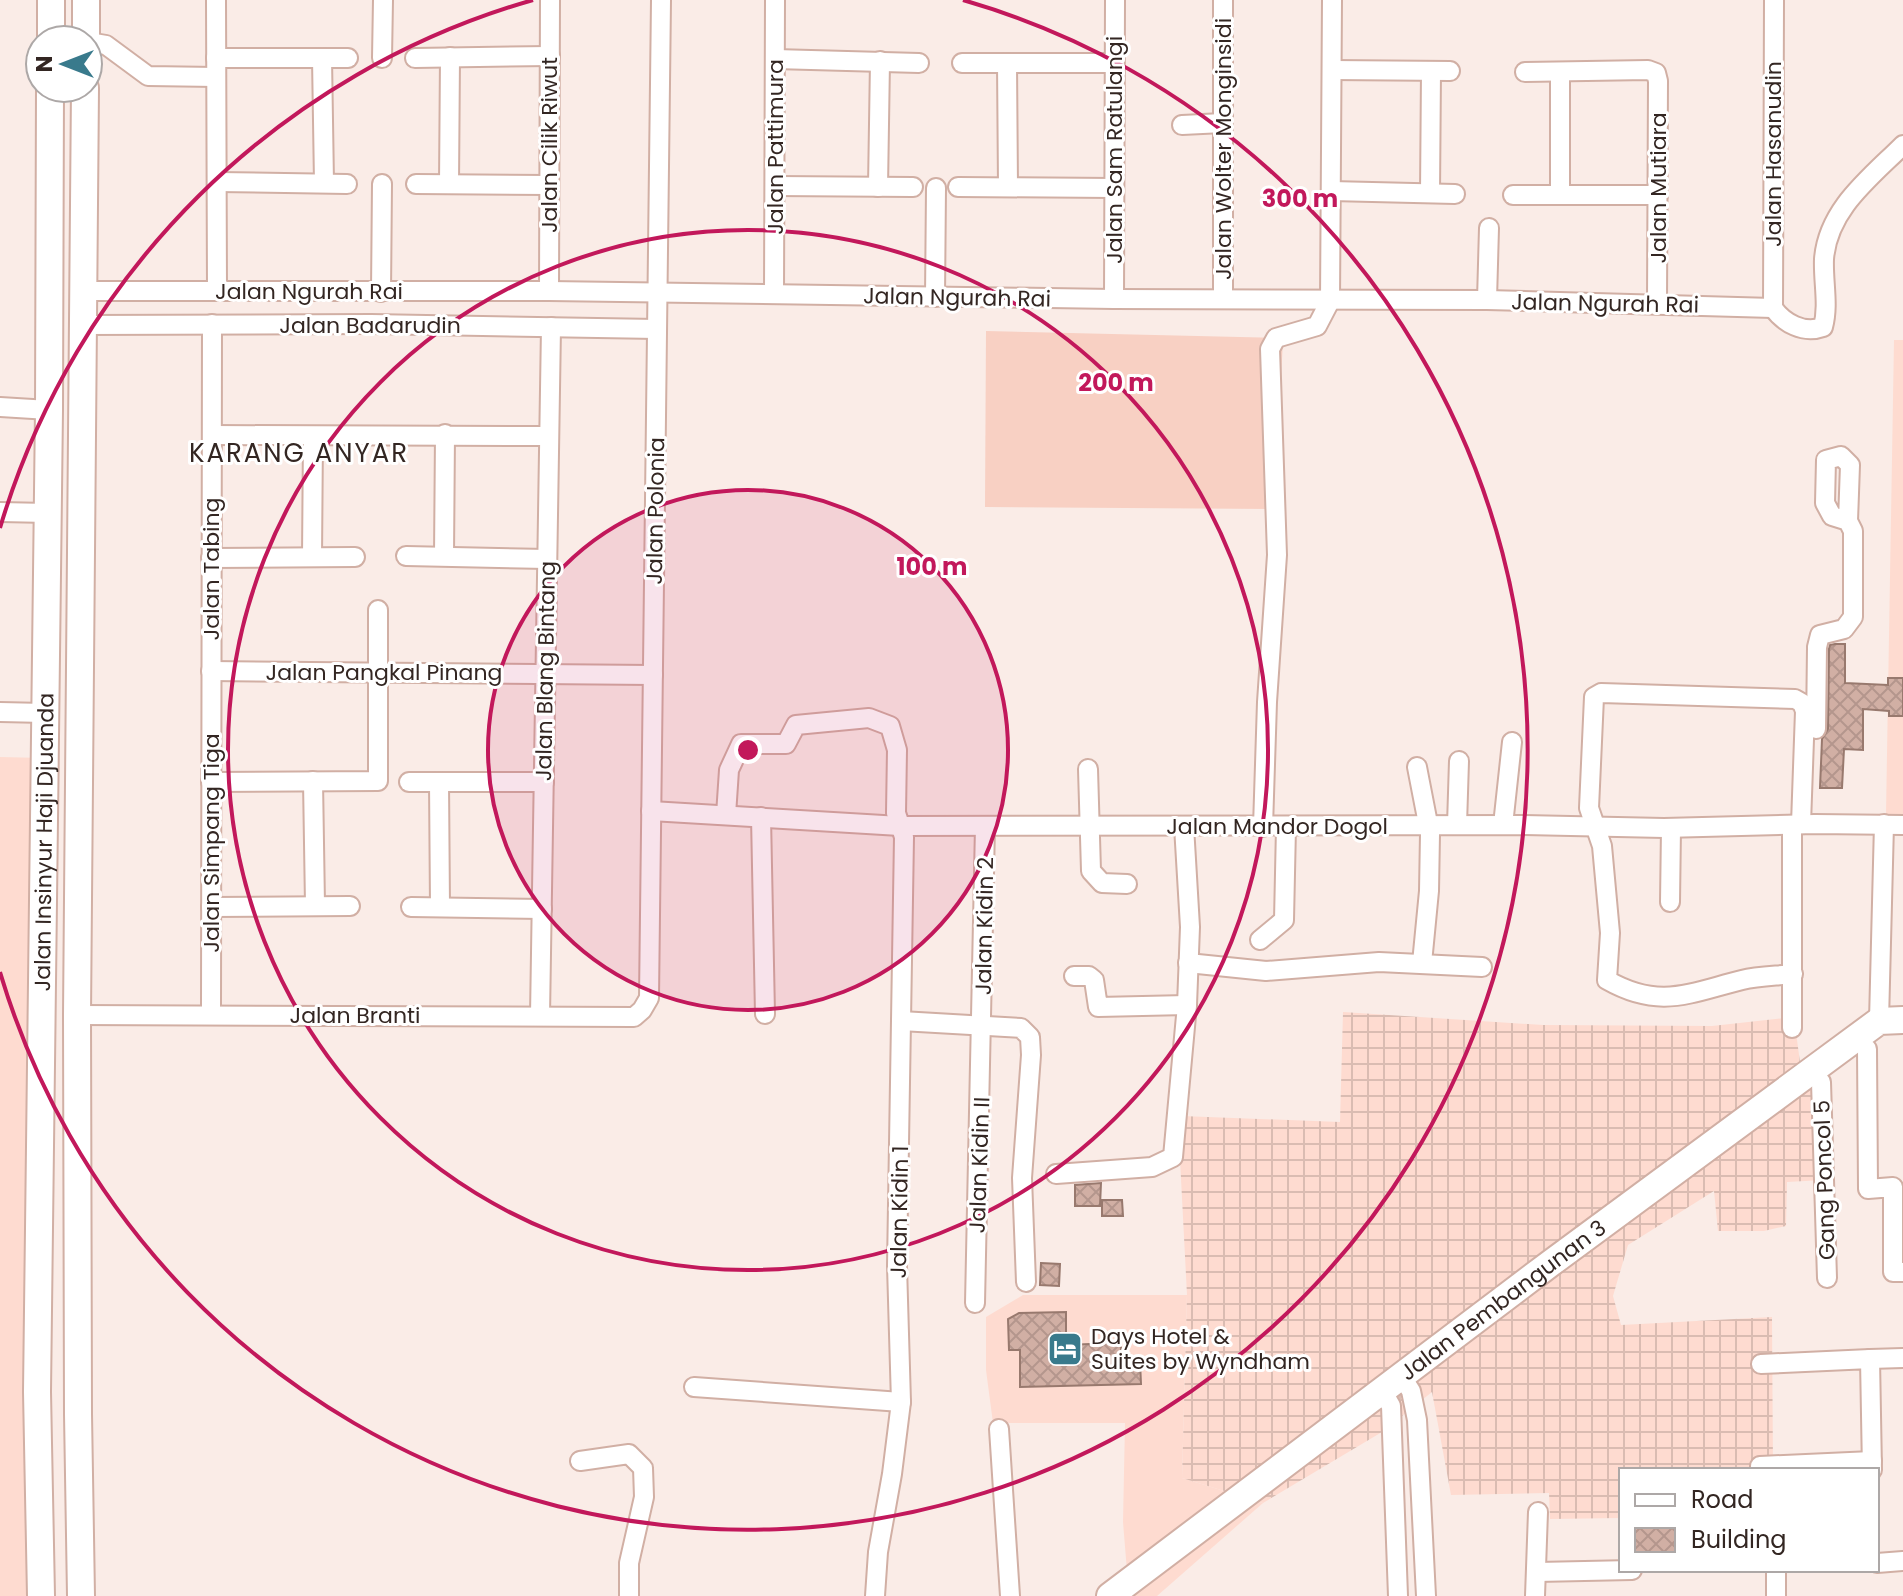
<svg xmlns="http://www.w3.org/2000/svg" width="1903" height="1596" viewBox="0 0 1903 1596" font-family="Poppins,sans-serif">
<style>
.built{fill:#fedbd0}
.industrial{fill:url(#industrial-grid)}
.grass{fill:#f8d0c3}
.building{fill:url(#building-cross-hatch);stroke:#98796e;stroke-width:2}
.lines{fill:none;stroke-linecap:round;stroke-linejoin:round}
.street-casing{stroke:#d1afa4;stroke-width:22}
.secondary-casing{stroke:#d1afa4;stroke-width:30}
.street{stroke:#fff;stroke-width:18}
.secondary{stroke:#fff;stroke-width:26}
.ring{fill:none;stroke:#c2185b;stroke-width:4}
.labels{text-anchor:middle;stroke-width:6;stroke-linejoin:round;paint-order:stroke}
.street-label{font-size:22px;fill:#332622;stroke:#fff}
.poi-label{font-size:22px;fill:#332622;stroke:#fff;text-anchor:start}
.quarter-label{font-size:26px;letter-spacing:2px;fill:#332622;stroke:#fff}
.centre{fill:#c2185b;stroke:#fff;stroke-width:4}
.ring-label{font-size:24px;text-anchor:middle;font-weight:bold;fill:#c2185b;stroke:#fff;stroke-width:6;stroke-linejoin:round;paint-order:stroke}
</style>
<defs>
<pattern id="industrial-grid" width="8" height="8" patternUnits="userSpaceOnUse" patternTransform="scale(2)"><rect width="8" height="8" fill="#fedbd0"/><path d="M0 4h8M4 0v8" fill="none" stroke="#dabcb2"/></pattern>
<pattern id="building-cross-hatch" width="8" height="8" patternUnits="userSpaceOnUse" patternTransform="scale(2)"><rect width="8" height="8" fill="#d1afa4"/><path d="M0 0l8 8M0 8l8-8" fill="none" stroke="#b4968d"/></pattern>
</defs>
<rect width="100%" height="100%" fill="#faece7"/>
<g class="built">
<path d="M1894,340H1903V814H1886Z"/>
<path d="M0,757L44,758L41,1596H0Z"/>
<path d="M1023,1295H1187L1182,1478L1263,1503L1157,1596H1129L1123,1522L1125,1423H993L986,1370V1317Z"/>
</g>
<path class="industrial" d="M1343,1012L1543,1025L1712,1026L1794,1017L1801,1070L1824,1101V1180L1787,1182L1786,1226L1764,1231H1718L1714,1191L1628,1245L1613,1296L1621,1325L1772,1317L1773,1470H1621V1518L1550,1519L1549,1493L1451,1495L1432,1392L1382,1432L1263,1503L1182,1478L1187,1295L1179,1140L1182,1116L1340,1122Z"/>
<path class="grass" d="M986,331L1283,338L1275,509L985,507Z"/>
<g class="building">
<path d="M1835,644H1845V683L1888,685V678H1903V716H1889V711L1863,709V750L1844,749L1842,788H1820L1822,739L1828,729L1829,649L1830,645Z"/>
<path d="M1101,1183L1100,1206H1075V1185Z"/>
<path d="M1102,1200H1122L1123,1216H1102Z"/>
<path d="M1041,1263L1060,1264L1059,1286L1040,1285Z"/>
<path d="M1066,1312V1345L1114,1343L1121,1347V1362L1140,1361L1141,1384L1020,1387V1350H1009L1008,1319L1019,1313Z"/>
</g>
<g class="lines">
<g class="street-casing">
<g id="street">
<path d="M216,0L217,291"/>
<path d="M1223,0V299"/>
<path d="M88,42L106,45L148,76L216,77"/>
<path d="M216,58H348"/>
<path d="M322,58L324,183"/>
<path d="M382,58L383,0"/>
<path d="M415,58L550,56"/>
<path d="M775,59L919,63"/>
<path d="M962,63H1114"/>
<path d="M1007,63L1008,187"/>
<path d="M1332,70L1450,71"/>
<path d="M1525,72L1648,70L1656,73L1658,81L1657,304"/>
<path d="M1560,72V195"/>
<path d="M1182,125L1223,123"/>
<path d="M217,182L347,184"/>
<path d="M416,184L549,185"/>
<path d="M449,184L450,57"/>
<path d="M775,186L913,187"/>
<path d="M878,187L880,61"/>
<path d="M958,187L1114,188"/>
<path d="M1331,191L1455,194"/>
<path d="M1430,193L1431,71"/>
<path d="M1513,195H1658"/>
<path d="M83,291H549L1114,299L1487,300L1773,308"/>
<path d="M549,291L550,0"/>
<path d="M381,292L382,184"/>
<path d="M774,294L775,0"/>
<path d="M935,297L936,188"/>
<path d="M1114,299L1115,0"/>
<path d="M1487,300L1489,228"/>
<path d="M1773,308L1774,0"/>
<path d="M1773,308C1784,323 1803,334 1823,327C1829,305 1823,282 1824,259C1828,209 1870,178 1903,145"/>
<path d="M82,325L371,324L657,329"/>
<path d="M0,407L49,410"/>
<path d="M212,435L549,436"/>
<path d="M0,512L48,513"/>
<path d="M406,556L547,559"/>
<path d="M444,556L445,434"/>
<path d="M312,557L313,436"/>
<path d="M211,558L355,557"/>
<path d="M211,671L653,675"/>
<path d="M0,712L45,713"/>
<path d="M1816,729L1817,647L1820,635L1844,629L1853,617V531L1848,521L1850,465L1841,456L1826,460L1825,503L1832,516L1848,521"/>
<path d="M1417,767L1430,834L1429,891L1422,963"/>
<path d="M1088,769L1091,871L1102,883L1127,884"/>
<path d="M313,781L315,905"/>
<path d="M211,782L378,781V610"/>
<path d="M409,782H544"/>
<path d="M439,782L440,907"/>
<path d="M651,811L900,826L1520,825L1664,828L1815,824L1903,825"/>
<path d="M726,815L729,770L741,744H786L796,725L869,718L890,726L897,750L896,813L904,837L897,1266L901,1402L892,1474L878,1552L875,1596"/>
<path d="M761,817L765,1014"/>
<path d="M1457,825L1459,761"/>
<path d="M1503,825L1512,742"/>
<path d="M1792,825V1028"/>
<path d="M1263,827L1267,702L1277,555L1270,349L1276,338L1317,326L1330,301L1332,0"/>
<path d="M1670,902L1671,828"/>
<path d="M211,907L350,906"/>
<path d="M411,907L542,909"/>
<path d="M1260,940L1284,920L1286,827"/>
<path d="M1188,963L1266,971L1379,962L1482,967"/>
<path d="M1793,974C1776,976 1758,976 1742,980C1689,993 1660,1010 1607,980L1610,933L1602,846L1589,808L1594,697L1601,693L1795,699L1802,703L1805,711L1801,824"/>
<path d="M1074,976H1089L1094,980L1098,1007L1187,1005"/>
<path d="M211,1014L212,324"/>
<path d="M77,1015L634,1017L642,1010L649,998L661,0"/>
<path d="M540,1016L551,327"/>
<path d="M901,1021L1021,1028L1030,1037L1031,1055L1022,1178L1026,1282"/>
<path d="M1879,1021L1884,824"/>
<path d="M1867,1049L1868,1189L1893,1187V1272H1903"/>
<path d="M1821,1082L1827,1278"/>
<path d="M1056,1174L1152,1167L1173,1157L1187,1005L1190,927L1184,826"/>
<path d="M975,1303L985,826"/>
<path d="M1870,1359L1903,1358"/>
<path d="M1761,1364L1870,1359L1872,1470"/>
<path d="M1402,1377L1411,1391L1417,1420L1426,1596"/>
<path d="M694,1387L901,1402"/>
<path d="M1382,1390L1391,1406L1398,1596"/>
<path d="M999,1429L1010,1596"/>
<path d="M580,1461L629,1454L643,1468L644,1497L629,1563V1596"/>
<path d="M1760,1466L1872,1461"/>
<path d="M1877,1563L1903,1561"/>
<path d="M1776,1570V1596"/>
<path d="M1537,1572L1632,1570"/>
<path d="M1535,1596L1538,1512"/>
</g>
</g>
<g class="secondary-casing">
<g id="secondary">
<path d="M51,40V0"/>
<path d="M86,40V0"/>
<path id="s1" d="M41,1596L37,1392L49,410L50,88"/>
<path d="M81,1596L78,1414L77,1015L85,88"/>
<path id="s2" d="M1110,1596L1551,1263L1879,1021L1903,1020"/>
</g>
</g>
<use href="#street" class="street"/>
<use href="#secondary" class="secondary"/>
</g>
<circle cx="748" cy="750" r="260" fill="#c2185b" fill-opacity=".12"/>
<g class="ring">
<circle cx="748" cy="750" r="260"/>
<circle cx="748" cy="750" r="520"/>
<path d="M0 528A780 780 0 0 1 533 0M963 0A780 780 0 1 1 0 972"/>
</g>
<defs>
<g id="hotel-square" transform="scale(1.8)"><rect x="-9" y="-9" width="18" height="18" rx="4" fill="#397a8c" stroke="#fff"/><path d="M-6-4.5h1.5V1H6V5H4.5V3h-9V5H-6ZM-4 0a1.8 1.8 0 1 1 3.6 0ZM.5 0V-2.5h3Q6-2.5 6 0Z" fill="#fff"/></g>
</defs>
<g fill-rule="evenodd">
<use href="#hotel-square" x="1065" y="1349"/>
</g>
<g class="labels">
<g class="street-label">
<text transform="translate(549 145) rotate(-90)" y="8">Jalan Cilik Riwut</text>
<text transform="translate(775 147) rotate(-90)" y="8">Jalan Pattimura</text>
<text transform="translate(1223 149) rotate(-90)" y="8">Jalan Wolter Monginsidi</text>
<text transform="translate(1114 150) rotate(-90)" y="8">Jalan Sam Ratulangi</text>
<text transform="translate(1773 154) rotate(-90)" y="8">Jalan Hasanudin</text>
<text transform="translate(1658 188) rotate(-90)" y="8">Jalan Mutiara</text>
<text x="309" y="299">Jalan Ngurah Rai</text>
<text transform="translate(957 297) rotate(1)" y="8">Jalan Ngurah Rai</text>
<text transform="translate(1605 303) rotate(1)" y="8">Jalan Ngurah Rai</text>
<text x="370" y="333">Jalan Badarudin</text>
<text transform="translate(655 511) rotate(-89)" y="8">Jalan Polonia</text>
<text transform="translate(211 569) rotate(-90)" y="8">Jalan Tabing</text>
<text transform="translate(545 671) rotate(-89)" y="8">Jalan Blang Bintang</text>
<text x="384" y="680">Jalan Pangkal Pinang</text>
<text x="1277" y="834">Jalan Mandor Dogol</text>
<text dy="8" stroke="none"><textPath href="#s1" startOffset="754">Jalan Insinyur Haji Djuanda</textPath></text>
<text transform="translate(211 843) rotate(-90)" y="8">Jalan Simpang Tiga</text>
<text transform="translate(984 926) rotate(-89)" y="8">Jalan Kidin 2</text>
<text x="355" y="1023">Jalan Branti</text>
<text transform="translate(979 1165) rotate(-88)" y="8">Jalan Kidin II</text>
<text transform="translate(1824 1180) rotate(-92)" y="8">Gang Poncol 5</text>
<text transform="translate(899 1212) rotate(-89)" y="8">Jalan Kidin 1</text>
<text dy="8" stroke="none"><textPath href="#s2" startOffset="492">Jalan Pembangunan 3</textPath></text>
</g>
<g class="poi-label">
<text x="1091" y="1344">Days Hotel &amp;<tspan x="1091" dy="25">Suites by Wyndham</tspan></text>
</g>
<g class="quarter-label">
<text x="299" y="462">KARANG ANYAR</text>
</g>
</g>
<circle cx="748" cy="750" r="12" class="centre"/>
<g class="ring-label">
<text x="1300" y="207">300 m</text>
<text x="1116" y="391">200 m</text>
<text x="932" y="575">100 m</text>
</g>
<rect x="1619" y="1468" width="260" height="104" fill="#ffffff" stroke="#ada8a7" stroke-width="2"/>
<rect x="1635" y="1494" width="40" height="12" fill="#ffffff" stroke="#ada8a7" stroke-width="2"/>
<text x="1691" y="1508" font-size="24" fill="#332622">Road</text>
<rect x="1635" y="1528" width="40" height="24" fill="url(#building-cross-hatch)" stroke="#ada8a7" stroke-width="2"/>
<text x="1691" y="1548" font-size="24" fill="#332622">Building</text>
<g transform="translate(64 64) rotate(270)"><circle r="38" fill="#ffffff" stroke="#ada8a7" stroke-width="2"/>
<path d="M0-6L14 30L0 20L-14 30Z" fill="#397a8c"/>
<text y="-12" font-size="22" font-weight="bold" text-anchor="middle" fill="#332622">N</text>
</g>
</svg>
